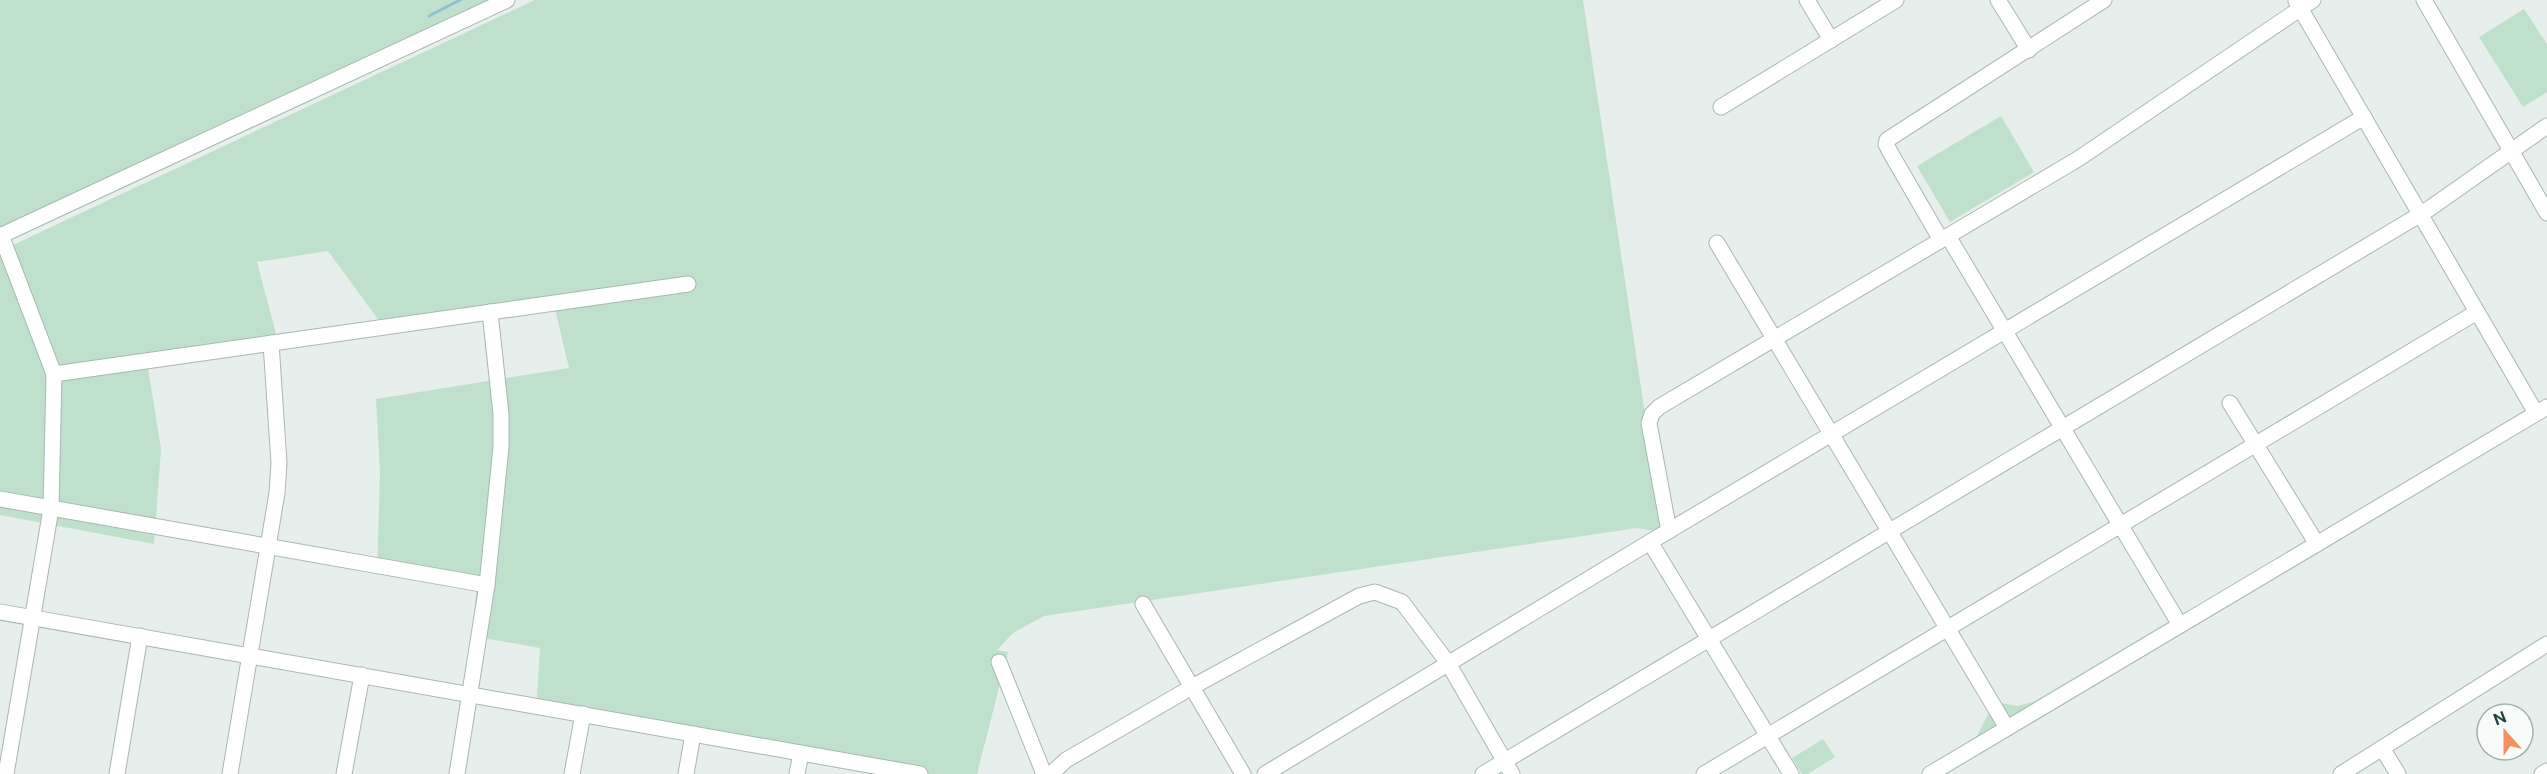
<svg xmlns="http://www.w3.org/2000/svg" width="2547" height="774" viewBox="0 0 2547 774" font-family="'Public Sans',sans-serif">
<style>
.grass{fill:#bfe0cb}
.water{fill:url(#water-ripples)}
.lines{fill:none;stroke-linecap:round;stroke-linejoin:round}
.stream{stroke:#8ec2d3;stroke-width:3}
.minor-casing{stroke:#a8b7b3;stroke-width:17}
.minor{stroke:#fff;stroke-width:15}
</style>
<defs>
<pattern id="water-ripples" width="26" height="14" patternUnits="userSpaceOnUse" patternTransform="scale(1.5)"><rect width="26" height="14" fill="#8ec2d3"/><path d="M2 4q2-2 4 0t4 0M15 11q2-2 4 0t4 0" fill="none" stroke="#749fac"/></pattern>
</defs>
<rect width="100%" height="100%" fill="#e6efeb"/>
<g class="grass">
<path d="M0,0H502L0,232Z"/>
<path d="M535,0H1583L1662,528L1655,531L1637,528L1044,616L1013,633L997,650L1008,652L977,774H881L536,710L540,648L473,636L476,590L377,571L380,472L376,399L569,368L555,309L388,333L328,251L257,262L280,349L148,368L161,449L154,544L0,515V251Z"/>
<path d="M2524,9L2547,44V92L2523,107L2479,37Z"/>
<path d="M2001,116L2034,172L1950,222L1917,166Z"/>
<path d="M2168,622L2170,624L1974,741C1982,728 1987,713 1997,702L2017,706L2033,702Z"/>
<path d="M1823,739L1835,757L1808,774H1802L1792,758Z"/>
</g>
<path class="water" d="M2547,417L1946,774H1944Z"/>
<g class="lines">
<path class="stream" d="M429,16L460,0"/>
<g class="minor-casing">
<g id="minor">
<path d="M1807,0L1831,40"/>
<path d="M1998,0L2029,50"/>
<path d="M2424,0L2547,213"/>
<path d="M2296,1L2536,413"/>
<path d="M1721,107L1896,0"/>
<path d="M1,235L54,374L51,509L6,774"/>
<path d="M0,236L507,0"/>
<path d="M1948,236L2180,625"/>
<path d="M1941,240L1890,152L1886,144L1887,140L2104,0"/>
<path d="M1717,243L2007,728"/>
<path d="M54,374L688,284"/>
<path d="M2230,403L2317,544"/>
<path d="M0,499L487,585"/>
<path d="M1669,531L1649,423L1652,414L1659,407L2078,159L2313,0"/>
<path d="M1650,542L1791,774"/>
<path d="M1143,604L1243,774"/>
<path d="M0,612L920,774"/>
<path d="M999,662L1044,774"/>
<path d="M2382,748L2398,774"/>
<path d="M117,774L140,636"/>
<path d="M230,774L277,493L279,463L271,343"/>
<path d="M344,774L362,675"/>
<path d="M457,774L487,585L501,447V414L490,312"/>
<path d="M572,774L583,714"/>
<path d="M686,774L693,734"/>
<path d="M797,774L801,753"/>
<path d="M1051,774L1066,760L1192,687L1359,596L1375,592L1402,602L1448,663L1512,774"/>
<path d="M1265,774L1650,542L2364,117"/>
<path d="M1483,774L2426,211L2547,126"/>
<path d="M1704,774L2477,312"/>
<path d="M1930,774L2547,407"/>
<path d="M2341,774L2547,644"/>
<path d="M2542,774L2547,771"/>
</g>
</g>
<use href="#minor" class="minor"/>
</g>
<g transform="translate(2505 732) rotate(339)"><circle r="28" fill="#f7fbf9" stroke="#a3b1ad" stroke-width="1.5"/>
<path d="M0-4.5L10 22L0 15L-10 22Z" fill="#f3915f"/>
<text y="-9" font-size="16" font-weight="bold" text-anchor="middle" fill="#24413c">N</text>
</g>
</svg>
